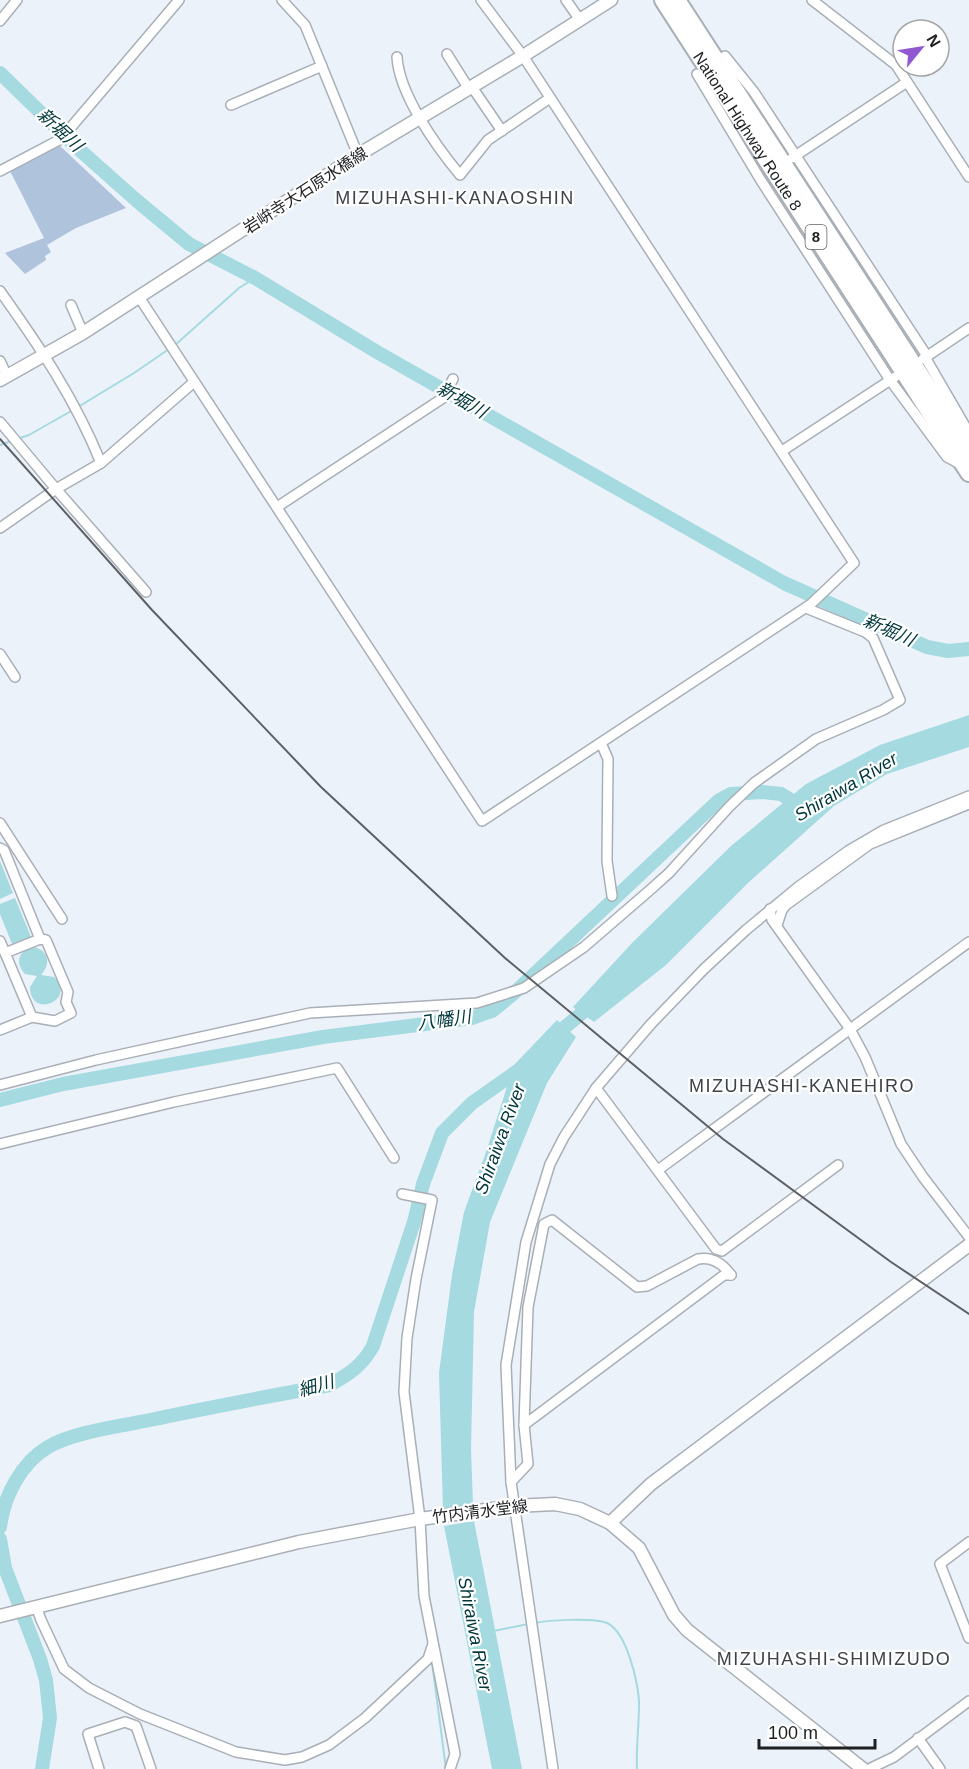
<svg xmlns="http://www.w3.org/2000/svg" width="969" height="1769" viewBox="0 0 969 1769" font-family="Helvetica,'Noto Sans JP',sans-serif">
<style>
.green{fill:#b0c3dd}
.water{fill:#a4dae0}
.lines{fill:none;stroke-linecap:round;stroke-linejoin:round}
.stream{stroke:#a4dae0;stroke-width:2}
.river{stroke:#a4dae0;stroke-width:14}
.street-casing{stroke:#a9afb6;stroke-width:12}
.secondary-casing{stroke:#a9afb6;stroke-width:15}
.highway-casing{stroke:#a9afb6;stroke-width:20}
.street{stroke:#fff;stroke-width:9}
.secondary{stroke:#fff;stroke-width:12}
.highway{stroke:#fff;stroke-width:16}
.rail{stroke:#5d6064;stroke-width:2}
.labels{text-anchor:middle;stroke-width:4.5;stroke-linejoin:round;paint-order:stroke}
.shield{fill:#fff;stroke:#616264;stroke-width:1.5}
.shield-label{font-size:15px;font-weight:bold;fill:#1d1f21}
.street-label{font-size:16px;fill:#1d1f21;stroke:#fff}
.water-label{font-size:18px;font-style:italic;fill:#01373b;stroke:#fff}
.neighbourhood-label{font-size:18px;letter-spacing:1.5px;fill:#3e4249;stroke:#fff}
</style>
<rect width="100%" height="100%" fill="#ecf2fa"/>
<path class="green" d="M59,145L126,208L76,228L47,245L51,252L45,256L46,260L25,274L5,253L44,238L9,169Z"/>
<g class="water">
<path d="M969,715V747L887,774L834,806L749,882L666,965L594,1022L573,1007L632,943L731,846L806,784L880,745Z"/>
<path d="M0,861L13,893L0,899Z"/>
<path d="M15,898L31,937L12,944L0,914V904Z"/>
<path d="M34,947C49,951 51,964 41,975L54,977C78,1000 30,1020 30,987L37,976L25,974C14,963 19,949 34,947Z"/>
<path d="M557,1020L576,1037L547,1083L490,1222L474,1312L471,1449L473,1505L443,1510L439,1373L452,1275L464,1212L486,1152L514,1065Z"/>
<path d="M474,1521L522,1769H492L444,1526Z"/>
</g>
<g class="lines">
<g class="stream">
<path d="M174,346L239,288L255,278"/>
<path d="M78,407L134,373L169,349"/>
<path d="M17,439L29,435L73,410"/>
<path d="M0,445L11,441"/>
<path d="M534,1623C550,1620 588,1618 604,1622C626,1627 639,1684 639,1704C639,1726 636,1747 637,1769"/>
<path d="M493,1631L529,1624"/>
<path d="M432,1662L446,1769"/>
</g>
<g class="river">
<path d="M0,73L73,144L136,200L189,244L255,278L377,352L784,583L927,647L948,651L969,649"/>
<path d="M552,1038L595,1002"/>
<path d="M0,1100L63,1084L323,1037L472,1018L492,1011L513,994L718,801L731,794L762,792L781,794L804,808"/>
<path d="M0,1527C4,1496 21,1463 48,1447C73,1432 121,1426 150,1420C210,1407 270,1396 330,1385C349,1374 362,1366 373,1346L414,1222L423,1184L442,1133L472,1103L526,1065"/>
<path d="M0,1539L5,1568L40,1659L46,1680L50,1718L42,1769"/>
</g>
<g class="street-casing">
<g id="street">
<path d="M282,0L305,25L358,155"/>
<path d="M566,0L580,20"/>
<path d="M812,0L896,65L969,177"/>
<path d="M0,21L17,0"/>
<path d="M447,54L469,89"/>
<path d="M725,56L754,92L927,356"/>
<path d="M397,57C399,94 436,146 460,175L488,140L550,98"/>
<path d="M697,74L760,179L890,380L947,457L960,464"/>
<path d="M472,87L502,131"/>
<path d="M231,105L322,66"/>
<path d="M792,158L907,82"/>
<path d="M0,171L61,139L179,0"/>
<path d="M0,291C40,347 75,399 101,463"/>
<path d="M139,297L482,821L811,604L854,563L523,56L481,0"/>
<path d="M71,305L83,333"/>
<path d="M925,357L969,433"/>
<path d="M923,359L969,328"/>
<path d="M0,361L7,376"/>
<path d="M0,422L56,489L146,592"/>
<path d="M782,451L895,377"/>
<path d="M277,507L443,398L453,379"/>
<path d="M0,528L56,489L101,463L194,382"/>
<path d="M0,654L15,677"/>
<path d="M601,743L608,759L607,861L612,896"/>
<path d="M0,823L62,919"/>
<path d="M0,848L4,850L40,939L46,940L68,992L66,1002L71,1013L55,1021L32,1017L0,1030"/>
<path d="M770,909L772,920L850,1029L865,1057L901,1144L923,1177L969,1237"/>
<path d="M777,925L782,910L786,905L870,844L969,804"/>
<path d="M0,941L32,1017"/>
<path d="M5,953L40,939"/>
<path d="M0,1085L96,1060L310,1013L477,1003L524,988L584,947L650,890L669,873L729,807L754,783L816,739L883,710L900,700L873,638L865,632L806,608"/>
<path d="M596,1088L716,1249L722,1251L838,1165"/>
<path d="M0,1144L174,1102L337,1068L394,1158"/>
<path d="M658,1170L969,942"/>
<path d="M402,1194L432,1200L416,1279L407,1338L404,1392L420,1519L424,1596L455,1754L450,1769"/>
<path d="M524,1425L724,1275H731"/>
<path d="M511,1482L506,1365L526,1242L550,1164L564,1137L596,1088L651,1024L704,969L746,930L798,887L848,851L884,830L969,796"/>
<path d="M969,1542L940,1564L969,1638"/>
<path d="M36,1606L41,1620L64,1669L89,1688L140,1714L236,1752L285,1760L302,1757L329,1745L365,1718L428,1659L433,1644"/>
<path d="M918,1738L940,1769"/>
<path d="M99,1769L88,1734L125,1722L136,1726L151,1769"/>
<path d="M553,1769L511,1482L528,1464L524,1425L528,1307L544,1224L552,1220L637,1287L647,1286L698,1259C713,1256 723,1264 731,1275"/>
<path d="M869,1769L894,1757L969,1701"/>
</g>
</g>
<g class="secondary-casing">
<g id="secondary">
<path d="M0,380L83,333L358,155L523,56L611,0"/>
<path d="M610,1523L651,1484L969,1245"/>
<path d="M0,1616L299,1542L420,1519L514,1506L555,1504L580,1509L610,1523L639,1548L674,1615L687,1630L863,1769"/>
</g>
</g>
<g class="highway-casing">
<g id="highway">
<path id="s1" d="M663,0L969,473"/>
<path d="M677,0L969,450"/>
</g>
</g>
<use href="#street" class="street"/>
<use href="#secondary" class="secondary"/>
<use href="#highway" class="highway"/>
<path class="rail" d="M0,439L152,610L321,787L505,958L723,1139L891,1262L969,1314"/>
</g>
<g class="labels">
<rect class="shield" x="805.5" y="225" width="21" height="24" rx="4.5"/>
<g class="shield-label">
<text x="816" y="242">8</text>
</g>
<g class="street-label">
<text dy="6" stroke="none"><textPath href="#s1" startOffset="156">National Highway Route 8</textPath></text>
<text transform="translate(305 190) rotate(-33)" y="6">岩峅寺大石原水橋線</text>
<text transform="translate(480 1511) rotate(-7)" y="6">竹内清水堂線</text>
</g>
<g class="water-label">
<text transform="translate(60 130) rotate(43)" y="6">新堀川</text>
<text transform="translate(462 400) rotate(30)" y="6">新堀川</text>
<text transform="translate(889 630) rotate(24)" y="6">新堀川</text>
<text transform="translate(846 787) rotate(-31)" y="6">Shiraiwa River</text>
<text transform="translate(444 1020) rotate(-8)" y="6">八幡川</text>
<text transform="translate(500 1139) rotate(-70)" y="6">Shiraiwa River</text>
<text transform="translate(316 1386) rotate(-16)" y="6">細川</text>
<text transform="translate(475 1634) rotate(79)" y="6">Shiraiwa River</text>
</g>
<g class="neighbourhood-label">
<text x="455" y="204">MIZUHASHI-KANAOSHIN</text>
<text x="802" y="1092">MIZUHASHI-KANEHIRO</text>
<text x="834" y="1665">MIZUHASHI-SHIMIZUDO</text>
</g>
</g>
<g transform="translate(921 48) rotate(60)"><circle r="28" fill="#ffffff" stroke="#a5a5a6" stroke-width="1.5"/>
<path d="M0-4.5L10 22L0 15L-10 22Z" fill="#9059d2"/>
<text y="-9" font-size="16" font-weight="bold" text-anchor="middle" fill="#1d1f21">N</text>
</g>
<path d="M759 1739v9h116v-9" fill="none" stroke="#1d1f21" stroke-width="3"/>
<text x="768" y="1739" font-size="18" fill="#1d1f21" stroke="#ffffff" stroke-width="4.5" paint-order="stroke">100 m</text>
</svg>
